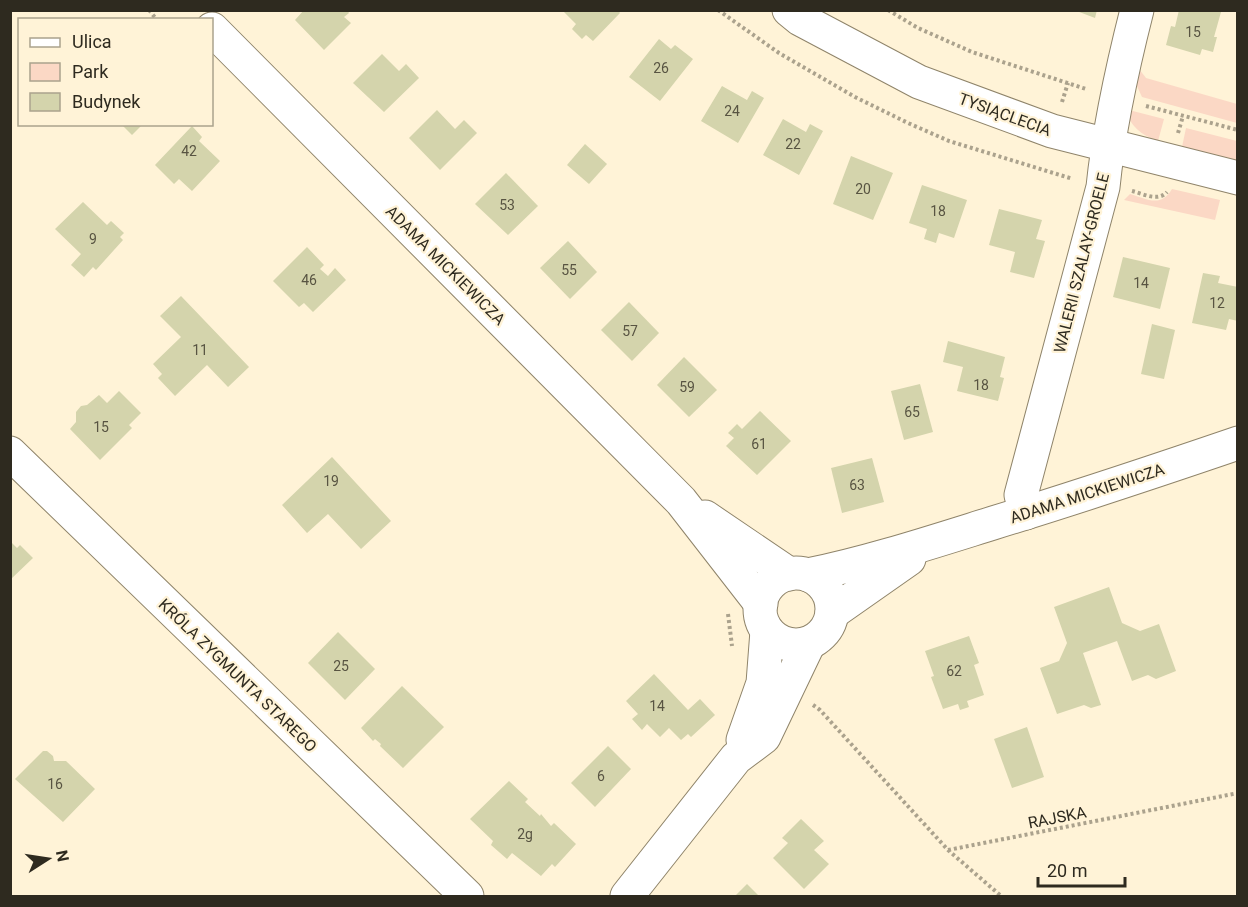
<svg xmlns="http://www.w3.org/2000/svg" width="1248" height="907" viewBox="0 0 1248 907" font-family="Roboto,sans-serif">
<style>
.green{fill:#fbd8c5}
.building{fill:#d4d4ac}
.lines{fill:none;stroke-linecap:round;stroke-linejoin:round}
.minor-casing{stroke:#8f846a;stroke-width:35}
.path{stroke:#aba28d;stroke-width:4;stroke-dasharray:3 3;stroke-linecap:butt}
.minor{stroke:#fff;stroke-width:33}
.labels{text-anchor:middle;stroke-width:4.5;stroke-linejoin:round;paint-order:stroke}
.number-label{font-size:14px;fill:#585442}
.street-label{font-size:16px;fill:#2e2a1f;stroke:#fff3d7}
</style>
<rect width="100%" height="100%" fill="#fff3d7"/>
<g class="green">
<path d="M1139,69L1146,78L1237,104V123L1142,97L1136,84Z"/>
<path d="M1125,109L1164,119L1158,141C1141,135 1131,127 1125,109Z"/>
<path d="M1186,128L1237,141V162L1182,147Z"/>
<path d="M1172,189L1220,200L1215,220L1124,200L1130,194C1147,199 1161,208 1172,189Z"/>
</g>
<g class="building">
<path d="M304,10H347L349,13L344,17L351,23L324,50L295,20Z"/>
<path d="M565,10H618L620,13L593,41L586,35L582,39L572,29L576,24L564,12Z"/>
<path d="M1074,10H1097L1095,18Z"/>
<path d="M1179,10L1221,12L1214,37H1217L1213,52L1202,49L1200,55L1166,45L1171,26L1175,27Z"/>
<path d="M659,39L671,49L675,45L693,59L660,101L629,77Z"/>
<path d="M382,54L399,71L406,64L419,78L384,112L353,83Z"/>
<path d="M722,86L747,100L752,91L764,98L738,143L701,121Z"/>
<path d="M437,110L455,129L464,120L477,133L440,170L409,138Z"/>
<path d="M783,119L806,132L810,124L823,131L799,175L763,155Z"/>
<path d="M121,124H143L132,135Z"/>
<path d="M192,126L202,137L199,141L220,161L192,191L179,179L174,184L155,165Z"/>
<path d="M585,144L607,164L589,184L567,165Z"/>
<path d="M851,156L893,173L873,220L833,204Z"/>
<path d="M506,173L538,206L508,235L475,204Z"/>
<path d="M922,185L967,200L954,238L939,233L936,243L924,239L927,229L909,223Z"/>
<path d="M83,202L107,225L111,221L124,233L120,237L123,240L96,270L93,267L84,277L71,265L81,254L55,229Z"/>
<path d="M999,209L1042,220L1036,239L1045,241L1034,278L1010,272L1015,252L989,245Z"/>
<path d="M568,241L597,272L570,299L540,268Z"/>
<path d="M307,247L324,265L320,269L328,276L335,268L346,280L313,312L304,303L299,307L273,281Z"/>
<path d="M1123,257L1170,268L1160,309L1113,297Z"/>
<path d="M1203,273L1220,276L1218,283L1238,287V321L1229,319L1226,330L1192,323Z"/>
<path d="M181,296L249,367L228,387L207,365L175,396L158,378L162,374L153,364L181,337L160,316Z"/>
<path d="M629,302L659,333L632,361L601,330Z"/>
<path d="M1152,324L1175,330L1164,379L1141,374Z"/>
<path d="M948,341L1005,357L1000,377L1004,378L998,401L957,391L963,367L943,362Z"/>
<path d="M684,357L717,390L689,417L657,385Z"/>
<path d="M920,384L933,432L904,440L891,391Z"/>
<path d="M119,391L141,413L129,425L132,428L100,460L70,429L76,422V412L81,406L87,405L99,395L107,403Z"/>
<path d="M760,411L791,441L757,475L726,446L734,438L728,433L737,424L742,429Z"/>
<path d="M332,457L391,521L361,549L328,514L307,533L282,505Z"/>
<path d="M872,458L884,502L842,513L831,468Z"/>
<path d="M10,541L17,548L20,545L33,558L10,580Z"/>
<path d="M1109,587L1122,623L1140,631L1159,624L1176,671L1156,679L1148,675L1132,681L1117,641L1083,653L1101,705L1091,708L1084,705L1057,714L1040,668L1059,661L1067,643L1054,607Z"/>
<path d="M338,632L375,669L345,700L308,663Z"/>
<path d="M969,636L979,663L974,665L984,695L967,701L969,707L960,710L958,704L943,709L931,677L934,676L925,651Z"/>
<path d="M654,674L688,710L700,699L715,715L691,737L688,734L681,740L669,728L660,737L647,724L642,730L632,719L638,714L626,701Z"/>
<path d="M402,686L444,727L403,768L380,746L381,744L375,739L373,741L361,728Z"/>
<path d="M1027,727L1044,777L1012,788L994,739Z"/>
<path d="M608,746L631,769L595,807L571,783Z"/>
<path d="M43,751H47L53,756L54,761H66L95,789L63,822L15,779Z"/>
<path d="M509,781L528,799L525,802L540,816L541,814L551,826L554,823L576,844L555,867L552,864L541,876L512,853L507,859L491,845L493,841L470,819Z"/>
<path d="M801,819L824,841L814,850L829,864L804,889L773,858L788,843L782,838Z"/>
<path d="M747,884L759,896H735Z"/>
</g>
<g class="lines">
<g class="minor-casing">
<g id="minor">
<path d="M789,10L800,19L919,82L1052,131L1238,178"/>
<path d="M212,29L681,501L761,604"/>
<path d="M10,453L467,896"/>
<path d="M1026,513L1021,495L1103,187C1109,127 1122,69 1137,10"/>
<path d="M705,517L789,574"/>
<circle cx="796" cy="609" r="36"/>
<path d="M808,575C871,562 932,542 993,523C1075,498 1156,471 1238,443"/>
<path d="M832,613L909,559"/>
<path d="M743,740L763,683L767,631"/>
<path d="M627,896L736,758L764,737L809,643"/>
</g>
</g>
<g class="path">
<path d="M149,10L157,20"/>
<path d="M718,10L779,53L855,97L908,123L949,141L1073,179"/>
<path d="M888,10L918,28L972,52L1086,89"/>
<path d="M1062,102L1068,83"/>
<path d="M1146,106L1238,130"/>
<path d="M1178,133L1183,116"/>
<path d="M1132,191C1144,194 1158,202 1167,192"/>
<path d="M728,614L732,646"/>
<path d="M813,705L820,710L948,850L1001,896"/>
<path d="M948,850L1238,793"/>
</g>
<use href="#minor" class="minor"/>
</g>
<g class="labels">
<g class="number-label">
<text x="1193" y="37">15</text>
<text x="661" y="73">26</text>
<text x="732" y="116">24</text>
<text x="793" y="149">22</text>
<text x="189" y="156">42</text>
<text x="863" y="194">20</text>
<text x="507" y="210">53</text>
<text x="938" y="216">18</text>
<text x="93" y="244">9</text>
<text x="569" y="275">55</text>
<text x="309" y="285">46</text>
<text x="1141" y="288">14</text>
<text x="1217" y="308">12</text>
<text x="630" y="336">57</text>
<text x="200" y="355">11</text>
<text x="981" y="390">18</text>
<text x="687" y="392">59</text>
<text x="912" y="417">65</text>
<text x="101" y="432">15</text>
<text x="759" y="449">61</text>
<text x="331" y="486">19</text>
<text x="857" y="490">63</text>
<text x="341" y="671">25</text>
<text x="954" y="676">62</text>
<text x="657" y="711">14</text>
<text x="601" y="781">6</text>
<text x="55" y="789">16</text>
<text x="525" y="839">2g</text>
</g>
<g class="street-label">
<text transform="translate(1005 114) rotate(20)" y="6">TYSIĄCLECIA</text>
<text transform="translate(1081 263) rotate(-76)" y="6">WALERII SZALAY-GROELE</text>
<text transform="translate(446 265) rotate(45)" y="6">ADAMA MICKIEWICZA</text>
<text transform="translate(1087 493) rotate(-18)" y="6">ADAMA MICKIEWICZA</text>
<text transform="translate(238 675) rotate(44)" y="6">KRÓLA ZYGMUNTA STAREGO</text>
<text transform="translate(1057 817) rotate(-11)" y="6">RAJSKA</text>
</g>
</g>
<rect width="1248" height="907" fill="none" stroke="#2e2a1f" stroke-width="24"/>
<rect x="18" y="18" width="195" height="108" fill="#fff3d7" stroke="#aba38d" stroke-width="1.5"/>
<rect x="30" y="38" width="30" height="9" fill="#ffffff" stroke="#aba38d" stroke-width="1.5"/>
<text x="72" y="48" font-size="18" fill="#2e2a1f">Ulica</text>
<rect x="30" y="63" width="30" height="18" fill="#fbd8c5" stroke="#aba38d" stroke-width="1.5"/>
<text x="72" y="78" font-size="18" fill="#2e2a1f">Park</text>
<rect x="30" y="93" width="30" height="18" fill="#d4d4ac" stroke="#aba38d" stroke-width="1.5"/>
<text x="72" y="108" font-size="18" fill="#2e2a1f">Budynek</text>
<g transform="translate(48 859) rotate(78)" stroke="#fff3d7" stroke-width="4.5" paint-order="stroke">
<path d="M0-4.5L10 22L0 15L-10 22Z" fill="#2e2a1f"/>
<text y="-9" font-size="16" font-weight="bold" text-anchor="middle" fill="#2e2a1f">N</text>
</g>
<path d="M1038 877v9h87v-9" fill="none" stroke="#2e2a1f" stroke-width="3"/>
<text x="1047" y="877" font-size="18" fill="#2e2a1f" stroke="#fff3d7" stroke-width="4.5" paint-order="stroke">20 m</text>
</svg>
